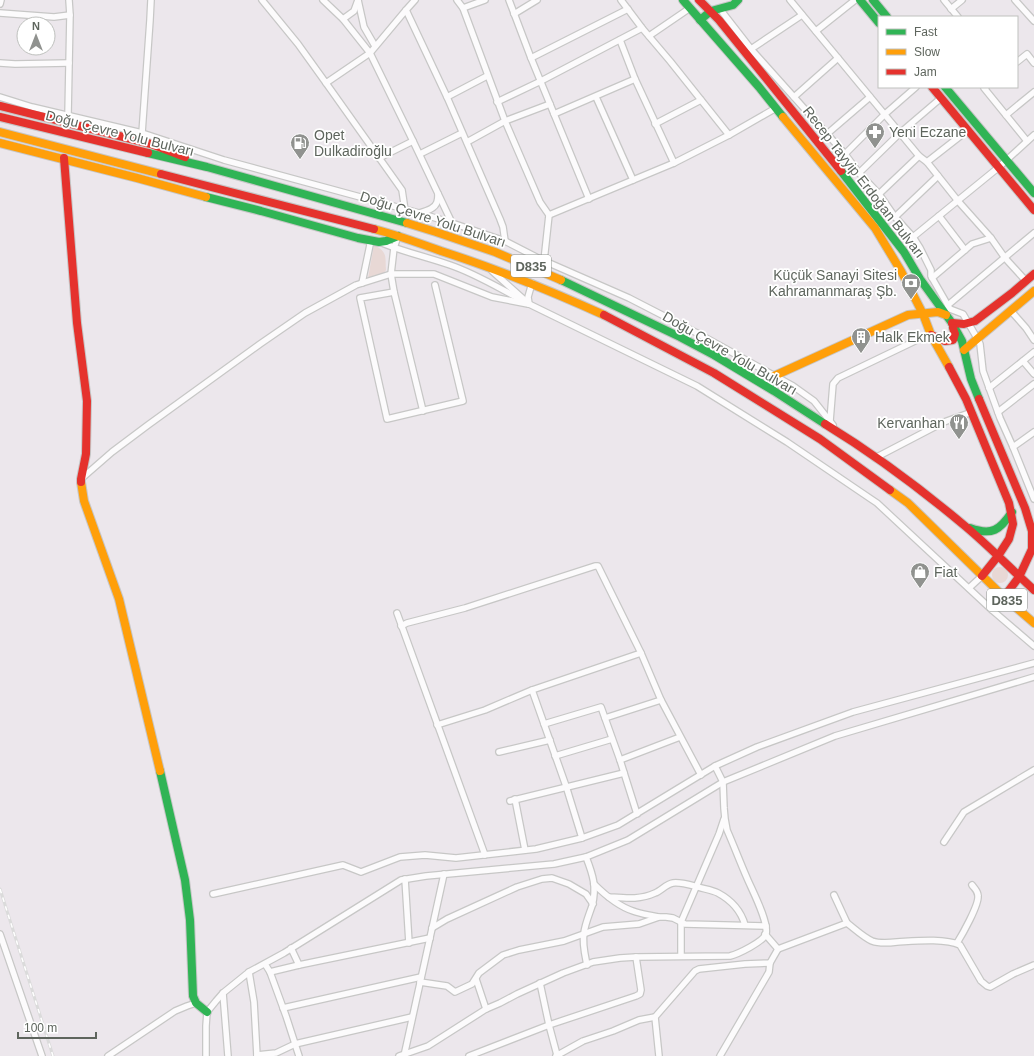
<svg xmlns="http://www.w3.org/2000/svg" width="1034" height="1056" viewBox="0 0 1034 1056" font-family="Helvetica,sans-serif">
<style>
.green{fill:#e8d8d5}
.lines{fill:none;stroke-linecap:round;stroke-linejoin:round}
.street-casing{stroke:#c7c7c6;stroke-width:8}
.fast-casing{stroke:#c6c6c6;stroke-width:10}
.slow-casing{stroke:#c6c6c6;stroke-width:10}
.jam-casing{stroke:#c6c6c6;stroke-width:10}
.street{stroke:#fcfbfc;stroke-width:5.5}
.fast{stroke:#30b455;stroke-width:8}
.slow{stroke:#ff9f0a;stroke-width:8}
.jam{stroke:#e5322d;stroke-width:8}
.rail-casing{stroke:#dbdbdb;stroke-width:3}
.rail{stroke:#fff;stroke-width:1.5;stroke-dasharray:4.5;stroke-linecap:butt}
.labels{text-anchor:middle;stroke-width:3.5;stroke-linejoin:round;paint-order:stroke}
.shield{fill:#fff;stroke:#8e938e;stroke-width:1}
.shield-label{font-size:13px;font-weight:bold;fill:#5e655d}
.poi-label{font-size:14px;fill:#5e655d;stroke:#fff;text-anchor:start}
.street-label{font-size:14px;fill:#5e655d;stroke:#fff}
</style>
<rect width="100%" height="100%" fill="#ece7ec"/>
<g class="green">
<path d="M374,245C388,252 385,257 386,270L384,273L368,278Z"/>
<circle cx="1000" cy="575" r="8"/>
</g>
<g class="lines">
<g class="street-casing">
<g id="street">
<path d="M262,0L298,44L326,83L370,53L406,10L415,0"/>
<path d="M323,0L343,19L370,53L413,141L452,223"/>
<path d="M358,0L364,27L375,46"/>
<path d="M457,0L463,8L505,121L540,202L549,215L544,261"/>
<path d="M509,0L531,58L589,199"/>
<path d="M621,0L642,28L670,61L729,135"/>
<path d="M790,0L919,156L927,162L958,201L991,238L1005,258L1026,281"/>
<path d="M944,0L958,17"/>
<path d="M1015,0L1034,21"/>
<path d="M0,4L1,0"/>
<path d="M463,8L485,0"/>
<path d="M951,9L962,0"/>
<path d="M406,10L447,97L500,219L503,227L505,241"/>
<path d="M0,13L54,17L70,15"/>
<path d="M723,13L751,49L845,154L859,173L879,194L895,217L913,237L920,248L931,270V276L950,309L963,314L977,338L980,344L983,371L1000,418L1013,447L1034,499"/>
<path d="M514,14L537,0"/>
<path d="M343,19L354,11L358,0"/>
<path d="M816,31L855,0"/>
<path d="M649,36L690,8"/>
<path d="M620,40L635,79L674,163"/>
<path d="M751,49L802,15"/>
<path d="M531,58L628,9"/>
<path d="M1017,62L1027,54L1034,63"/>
<path d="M0,63L15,64L69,63"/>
<path d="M326,83L402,190L405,210"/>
<path d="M986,87L984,88L1027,141"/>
<path d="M0,97L32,107L142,133L224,160L419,213L452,223L505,241L540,259L629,298L697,333L793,386L814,401L833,425"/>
<path d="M447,97L487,76"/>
<path d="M596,97L633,180"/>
<path d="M794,97L838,58"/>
<path d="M497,102L541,81L642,28"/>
<path d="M554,114L635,79"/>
<path d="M68,115L70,15L69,0"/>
<path d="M1006,115L1034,92"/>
<path d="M655,124L701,100"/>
<path d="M142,133L150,20L151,0"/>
<path d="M827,134L870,97"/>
<path d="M467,142L505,121L550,104"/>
<path d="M420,154L462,133"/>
<path d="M845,154L885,114L916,87"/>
<path d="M379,158L413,141"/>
<path d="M927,162L968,130"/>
<path d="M859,173L900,133L941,98"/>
<path d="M879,194L919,156"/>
<path d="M419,213C426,211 435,209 437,202C438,199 438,197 438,194"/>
<path d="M549,215L674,163L729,135L776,108"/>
<path d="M939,216L965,250"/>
<path d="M895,217L938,176"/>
<path d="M398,236L394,248L391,274L394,292L423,411"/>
<path d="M913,237L999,167L1034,135"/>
<path d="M382,243C404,252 427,257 450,265C474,273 497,287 520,299"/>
<path d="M492,271L529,304L697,386L787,442L871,499L877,503L992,610L1034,646"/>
<path d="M932,278L972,244L991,238"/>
<path d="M362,283L371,240"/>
<path d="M394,292L360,298L387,419L463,401L435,285"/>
<path d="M529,304L528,297L532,283"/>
<path d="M948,305L1034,233"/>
<path d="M1011,311L1026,328L1034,340"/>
<path d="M1023,361L1034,374"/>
<path d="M989,388L1034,352"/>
<path d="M998,412L1034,384"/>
<path d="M830,421L833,384L838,378L917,340"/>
<path d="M1013,447L1034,432"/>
<path d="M875,458L944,422L972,412"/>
<path d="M81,479L112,452L148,425L260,344L305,313L356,285L391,274H434L492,297L528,304"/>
<path d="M969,588L982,576"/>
<path d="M992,610L1004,597"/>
<path d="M397,613L485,855"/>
<path d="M401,626L407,623L465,608L595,566H598L641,653L661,700L701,775"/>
<path d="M532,690L566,786L582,838"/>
<path d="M605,718L661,700"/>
<path d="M544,724L601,707L620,760L637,814"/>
<path d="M437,725L485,710L532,690L641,653"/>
<path d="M499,752L550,740"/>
<path d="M555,756L612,739"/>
<path d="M620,760L680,737"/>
<path d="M515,799L525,850"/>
<path d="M510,801L624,773"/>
<path d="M944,842L964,812L1034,770"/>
<path d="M586,857C593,875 597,887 592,906C589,915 585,924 584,933C582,943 585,955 587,965"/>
<path d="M405,879L409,943"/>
<path d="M594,884C605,895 618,906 633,911C641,914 650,915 658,917"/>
<path d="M213,894L343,865L361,872L400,857L425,855L456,858L536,849L582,838L618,825L715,766L757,747L853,712L1034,663"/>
<path d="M834,895L847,923"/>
<path d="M609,897C625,898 640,900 655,893C661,891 666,884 673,883C681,882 690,885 698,887C704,889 712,890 718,893C731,900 741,911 745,925"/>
<path d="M432,928L447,919L517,887L542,879L552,878L569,884L586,894L593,904"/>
<path d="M0,934L42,1056"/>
<path d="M765,934L778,949L847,923C855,929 863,937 872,941C880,944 889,943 897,942C915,941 944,938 960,945L981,981L987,986L990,987L1013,974L1034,965"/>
<path d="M957,943C962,935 979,905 978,896C978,891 975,889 972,885"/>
<path d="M291,948L299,965"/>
<path d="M681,956V922L719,834L724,819"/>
<path d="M265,964L270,972L286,1016L299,1056"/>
<path d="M249,972L254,1002L257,1056"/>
<path d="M270,972L299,965L430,938"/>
<path d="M476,979L486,1009"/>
<path d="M420,982L447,986L455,992L472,984L479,973L503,955L519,950L564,941L603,927L639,924L659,917H666L673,918L685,924L766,926"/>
<path d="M540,983L549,1025L557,1055"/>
<path d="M223,993L228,1056"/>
<path d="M283,1008L421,977"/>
<path d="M655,1017L659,1056"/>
<path d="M257,1055L276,1053L295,1044L412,1017"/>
<path d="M108,1056L175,1011L187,1006L196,1003"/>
<path d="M206,1056V1026L207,1012L216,1001L223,993L249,972L284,953L401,880L426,876L554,864L586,857L628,840L723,782L835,736L1034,677"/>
<path d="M399,1056L428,1046L486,1009L500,1003L517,994L563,973L593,962L620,958L636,957L730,956C738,954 763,942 766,934C769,922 752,890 747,878C740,862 734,846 727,830L725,819L724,808L723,782L715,766"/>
<path d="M404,1056L444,874"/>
<path d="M469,1056L549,1025L636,996L640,994L641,990L636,957"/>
<path d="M556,1056L583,1041L613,1031L639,1020L655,1017L695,971L699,969L745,964L770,963L778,949"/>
<path d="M720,1056L769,972L770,963"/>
</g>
</g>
<g class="fast-casing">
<g id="fast">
<path d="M683,0L759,87L783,117"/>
<path d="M860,0L879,23"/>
<path d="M873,0L887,17"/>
<path d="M700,20L711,11L733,5L738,0"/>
<path d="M945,87L1034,193"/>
<path d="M148,153L207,167L407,223"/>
<path d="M841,171L904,252L920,279L952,323L962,341L971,379L979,399"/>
<path d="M206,197L261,211L358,238L379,242L386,241L398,236"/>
<path d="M561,280L680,337L714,355L774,391L825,424"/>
<path d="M970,528C992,536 1000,530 1012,512"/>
<path d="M160,771L185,880L190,920L193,996L196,1003L207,1012"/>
</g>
</g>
<g class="slow-casing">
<g id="slow">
<path d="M783,117L875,228L901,271L923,314L931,335L949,367"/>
<path d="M0,132L161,174"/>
<path d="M0,143L137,178L206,197"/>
<path d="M407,223L436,232L495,252L561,280"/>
<path d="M374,229C397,235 419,243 441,251C497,269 551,291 604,315"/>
<path d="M964,350L1034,291"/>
<path d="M774,376L908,315L938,312L946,315"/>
<path d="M81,482L84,501L119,599L160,771"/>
<path d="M890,490L908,503L1004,597L1034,623"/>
<path d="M1032,531L1034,538"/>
</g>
</g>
<g class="jam-casing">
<g id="jam">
<path d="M699,0L719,20L841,171"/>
<path d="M932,87L1034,210"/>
<path d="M0,106L151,144L185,157"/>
<path d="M0,117L148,153"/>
<path d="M64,158L77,323L87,401L86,454L81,479V482"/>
<path d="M161,174L374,229"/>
<path d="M604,315L714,373L820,439L890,490"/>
<path d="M952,323L964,324L975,321L1012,293L1034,274"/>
<path d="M931,335L945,341L953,340L955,334L953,328"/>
<path d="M949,367L966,399L1009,503L1013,524L1009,539L998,556L982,576"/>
<path d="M979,399L1025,508L1032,531V549L1019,577L1004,597"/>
<path d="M825,424C874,454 921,489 965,526C989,546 1011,569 1034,590"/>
</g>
</g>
<use href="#street" class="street"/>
<use href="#fast" class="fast"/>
<use href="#slow" class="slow"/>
<use href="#jam" class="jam"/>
<g class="rail-casing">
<path id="rail" d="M0,889L53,1056"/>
</g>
<use href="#rail" class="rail"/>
</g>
<defs>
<g id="pharmacy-pin" transform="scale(1)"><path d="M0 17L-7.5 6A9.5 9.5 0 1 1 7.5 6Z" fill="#90928f" stroke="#fff"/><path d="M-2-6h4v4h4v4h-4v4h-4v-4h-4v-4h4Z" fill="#fff"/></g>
<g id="fuel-pin" transform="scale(1)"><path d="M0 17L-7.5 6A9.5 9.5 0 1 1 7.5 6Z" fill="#90928f" stroke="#fff"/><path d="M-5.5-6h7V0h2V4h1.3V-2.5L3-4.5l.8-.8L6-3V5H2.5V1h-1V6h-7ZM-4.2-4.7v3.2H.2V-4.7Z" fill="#fff"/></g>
<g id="bank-pin" transform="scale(1)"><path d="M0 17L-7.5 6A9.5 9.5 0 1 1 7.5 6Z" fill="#90928f" stroke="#fff"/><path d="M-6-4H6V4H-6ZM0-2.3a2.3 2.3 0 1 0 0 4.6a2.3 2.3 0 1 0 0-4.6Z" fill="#fff"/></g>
<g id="building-pin" transform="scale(1)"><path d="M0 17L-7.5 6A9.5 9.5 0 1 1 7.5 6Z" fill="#90928f" stroke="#fff"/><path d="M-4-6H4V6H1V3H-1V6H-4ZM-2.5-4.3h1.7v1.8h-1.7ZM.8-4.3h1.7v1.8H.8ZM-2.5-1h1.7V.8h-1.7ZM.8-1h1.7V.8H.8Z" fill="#fff"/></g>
<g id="restaurant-pin" transform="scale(1)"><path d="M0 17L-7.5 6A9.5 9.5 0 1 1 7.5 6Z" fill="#90928f" stroke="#fff"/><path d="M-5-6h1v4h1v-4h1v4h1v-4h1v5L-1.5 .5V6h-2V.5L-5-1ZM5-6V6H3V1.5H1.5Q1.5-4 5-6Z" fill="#fff"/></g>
<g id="shop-pin" transform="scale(1)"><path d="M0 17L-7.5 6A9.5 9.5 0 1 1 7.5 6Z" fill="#90928f" stroke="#fff"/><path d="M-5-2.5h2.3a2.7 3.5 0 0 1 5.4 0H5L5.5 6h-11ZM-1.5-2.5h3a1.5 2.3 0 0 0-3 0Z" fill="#fff"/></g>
</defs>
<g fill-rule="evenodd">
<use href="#pharmacy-pin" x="875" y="132"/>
<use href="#fuel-pin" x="300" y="143"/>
<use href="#bank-pin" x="911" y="283"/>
<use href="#building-pin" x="861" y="337"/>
<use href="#restaurant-pin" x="959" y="423"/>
<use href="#shop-pin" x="920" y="572"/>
</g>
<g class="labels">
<g class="shield">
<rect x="511" y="255" width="40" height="22" rx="3"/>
<rect x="987" y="589" width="40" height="22" rx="3"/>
</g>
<g class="shield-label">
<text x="531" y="271">D835</text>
<text x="1007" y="605">D835</text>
</g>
<g class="poi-label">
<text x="889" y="137">Yeni Eczane</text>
<text x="314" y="140">Opet<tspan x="314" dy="16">Dulkadiroğlu</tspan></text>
<text x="897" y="280" text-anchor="end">Küçük Sanayi Sitesi<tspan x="897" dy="16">Kahramanmaraş Şb.</tspan></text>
<text x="875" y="342">Halk Ekmek</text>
<text x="945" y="428" text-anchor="end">Kervanhan</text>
<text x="934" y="577">Fiat</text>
</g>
<g class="street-label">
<text transform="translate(120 133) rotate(14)" y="5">Doğu Çevre Yolu Bulvarı</text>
<text transform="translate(864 182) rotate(52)" y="5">Recep Tayyip Erdoğan Bulvarı</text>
<text transform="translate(433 219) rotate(18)" y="5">Doğu Çevre Yolu Bulvarı</text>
<text transform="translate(730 353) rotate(30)" y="5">Doğu Çevre Yolu Bulvarı</text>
</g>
</g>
<rect x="878" y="16" width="140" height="72" fill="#ffffff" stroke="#bfc1be"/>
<rect x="886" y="29" width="20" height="6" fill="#30b455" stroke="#bfc1be"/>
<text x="914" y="36" font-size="12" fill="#5e655d">Fast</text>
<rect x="886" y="49" width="20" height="6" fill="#ff9f0a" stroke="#bfc1be"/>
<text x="914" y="56" font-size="12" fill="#5e655d">Slow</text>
<rect x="886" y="69" width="20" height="6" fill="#e5322d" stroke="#bfc1be"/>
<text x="914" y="76" font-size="12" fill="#5e655d">Jam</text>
<g transform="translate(36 36)"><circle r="19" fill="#ffffff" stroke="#bfc1be"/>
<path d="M0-3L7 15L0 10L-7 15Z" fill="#90928f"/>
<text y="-6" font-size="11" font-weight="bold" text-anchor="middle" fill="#5e655d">N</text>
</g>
<path d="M18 1032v6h78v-6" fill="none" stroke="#5e655d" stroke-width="2"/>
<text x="24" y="1032" font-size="12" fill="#5e655d" stroke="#ffffff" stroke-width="3" paint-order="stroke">100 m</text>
</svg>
